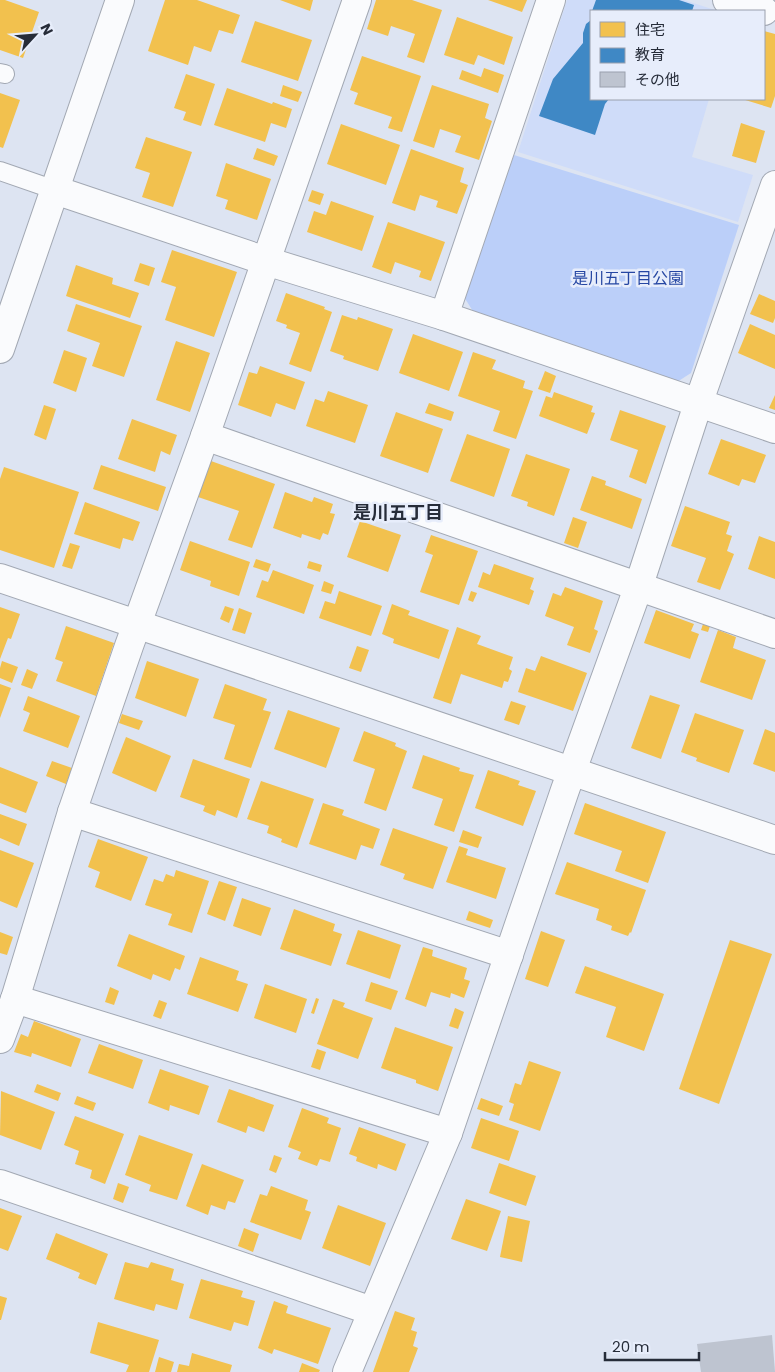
<svg xmlns="http://www.w3.org/2000/svg" width="775" height="1372" viewBox="0 0 775 1372" font-family="Poppins,'Noto Sans JP',sans-serif">
<style>
.built{fill:#cfdcf9}
.green{fill:#bbcff9}
.homes{fill:#f2c14e}
.schools{fill:#3f88c5}
.building{fill:#bec4d0}
.lines{fill:none;stroke-linecap:round;stroke-linejoin:round}
.lane-casing{stroke:#a2a8b3;stroke-width:20}
.street-casing{stroke:#a2a8b3;stroke-width:30}
.secondary-casing{stroke:#a2a8b3;stroke-width:30}
.lane{stroke:#fafbfd;stroke-width:18}
.street{stroke:#fafbfd;stroke-width:28}
.secondary{stroke:#fafbfd;stroke-width:28}
.labels{text-anchor:middle;stroke-width:5;stroke-linejoin:round;paint-order:stroke}
.park-label{font-size:16px;fill:#2647a3;stroke:#e7edfb}
.neighbourhood-label{font-size:18px;font-weight:bold;fill:#262c39;stroke:#e7edfb}
</style>
<rect width="100%" height="100%" fill="#dde4f2"/>
<path class="built" d="M567,0H684L718,11H591V99H709L692,157L753,175L738,222L518,152Z"/>
<path class="green" d="M514,155L739,225L691,373L677,382L476,316L464,297Z"/>
<g class="homes">
<path d="M0,0H5L39,12L23,58L0,50Z"/>
<path d="M165,0H197L240,15L233,34L219,30L211,52L194,46L188,65L148,51Z"/>
<path d="M280,0H313L310,11Z"/>
<path d="M376,0H412L442,10L424,63L407,57L415,34L391,26L388,36L367,29Z"/>
<path d="M488,0H527L522,12Z"/>
<path d="M457,17L513,37L504,65L478,55L474,65L444,55Z"/>
<path d="M255,21L312,40L298,81L241,62Z"/>
<path d="M764,31L775,34V96L771,108L742,99H764Z"/>
<path d="M362,56L421,76L402,132L388,128L392,117L354,104L358,93L350,90Z"/>
<path d="M484,68L504,75L498,93L459,79L462,70L481,77Z"/>
<path d="M186,74L215,84L201,126L183,120L186,112L174,108Z"/>
<path d="M283,85L302,92L298,102L280,96Z"/>
<path d="M432,85L489,104L485,118L492,121L479,160L455,152L461,136L440,129L434,148L413,141Z"/>
<path d="M227,88L272,104L273,102L292,109L286,128L271,123L265,142L214,125Z"/>
<path d="M0,93L20,100L3,148L0,147Z"/>
<path d="M741,123L765,131L756,163L732,156Z"/>
<path d="M341,124L400,145L386,185L327,164Z"/>
<path d="M146,137L192,152L173,207L142,197L150,173L135,168Z"/>
<path d="M257,148L278,156L274,166L253,159Z"/>
<path d="M411,149L464,168L460,182L468,185L457,214L436,207L438,201L420,195L415,211L392,203Z"/>
<path d="M226,163L271,179L257,220L225,209L228,200L216,196Z"/>
<path d="M312,190L324,194L320,205L308,201Z"/>
<path d="M331,201L374,216L362,251L307,232L314,211L326,215Z"/>
<path d="M388,222L445,242L431,281L419,277L421,271L395,262L391,274L372,267Z"/>
<path d="M172,250L237,272L214,337L165,320L176,287L161,282Z"/>
<path d="M140,263L155,268L149,286L134,281Z"/>
<path d="M76,265L113,278L112,284L139,293L130,318L66,296Z"/>
<path d="M286,293L325,307L324,309L332,312L311,372L289,364L300,333L286,328L287,325L276,321Z"/>
<path d="M759,294L775,301V318L773,323L750,314Z"/>
<path d="M76,304L142,326L124,377L92,366L100,343L67,331Z"/>
<path d="M342,315L357,320L358,317L393,329L378,371L343,359L344,356L330,351Z"/>
<path d="M750,324L775,335V369L738,353Z"/>
<path d="M413,334L463,352L449,391L399,373Z"/>
<path d="M176,341L210,353L190,412L156,400Z"/>
<path d="M64,350L87,358L76,392L53,383Z"/>
<path d="M473,352L496,360L492,369L525,381L523,388L533,391L516,439L493,431L500,411L458,396Z"/>
<path d="M260,366L305,382L295,410L276,403L271,417L238,405L249,372L257,374Z"/>
<path d="M545,371L556,376L550,393L538,389Z"/>
<path d="M328,391L368,405L355,443L306,426L315,399L324,402Z"/>
<path d="M554,392L593,406L591,412L595,413L587,434L539,416L546,396L552,398Z"/>
<path d="M775,395V410L769,408Z"/>
<path d="M429,403L454,412L451,421L425,413Z"/>
<path d="M44,405L56,409L46,440L34,435Z"/>
<path d="M620,410L666,426L646,484L629,477L638,450L610,440Z"/>
<path d="M396,412L443,429L428,473L380,456Z"/>
<path d="M132,419L177,435L170,455L161,451L155,472L118,459Z"/>
<path d="M467,434L510,449L494,497L450,481Z"/>
<path d="M721,439L766,455L755,483L742,479L739,486L708,474Z"/>
<path d="M526,454L570,469L554,516L527,506L528,502L511,496Z"/>
<path d="M211,461L275,484L252,548L228,540L239,511L198,497Z"/>
<path d="M101,465L166,487L158,511L93,489Z"/>
<path d="M4,467L79,492L54,568L0,550V479Z"/>
<path d="M592,476L606,481L605,485L642,499L632,529L580,510Z"/>
<path d="M285,492L312,502L314,497L333,504L330,513L335,514L328,535L323,533L320,540L302,534L301,538L273,528Z"/>
<path d="M85,502L140,522L133,541L123,538L120,549L74,534Z"/>
<path d="M685,506L730,522L726,534L732,536L727,551L734,554L720,590L697,582L706,558L671,546Z"/>
<path d="M573,517L587,522L578,548L564,543Z"/>
<path d="M360,521L401,535L388,572L347,557Z"/>
<path d="M431,535L478,551L459,605L420,592L433,555L425,552Z"/>
<path d="M759,536L775,542V579L748,569Z"/>
<path d="M190,541L250,562L239,596L210,586L211,581L180,570Z"/>
<path d="M70,543L80,546L72,569L62,566Z"/>
<path d="M256,559L271,564L268,572L253,567Z"/>
<path d="M309,561L322,565L320,572L307,568Z"/>
<path d="M494,564L534,578L530,589L534,591L529,605L478,587L483,572L490,575Z"/>
<path d="M273,570L314,585L304,614L256,597L262,580L268,582Z"/>
<path d="M324,581L334,585L331,594L321,591Z"/>
<path d="M565,587L603,601L594,629L598,631L590,653L567,645L574,627L545,616L553,593L561,596Z"/>
<path d="M339,591L382,606L371,636L319,618L325,601L335,604Z"/>
<path d="M471,591L477,593L473,602L468,600Z"/>
<path d="M392,604L410,611L408,615L449,630L439,659L393,643L394,639L382,634Z"/>
<path d="M225,606L234,609L229,623L220,619Z"/>
<path d="M0,607L20,614L11,639L8,638L0,659Z"/>
<path d="M239,608L252,613L245,634L232,630Z"/>
<path d="M656,610L694,624L691,631L699,634L690,659L644,643Z"/>
<path d="M703,624L710,626L708,632L701,630Z"/>
<path d="M66,626L114,643L96,696L56,681L63,662L55,659Z"/>
<path d="M457,627L481,636L477,644L513,657L509,669L512,671L508,682L504,681L502,688L461,674L451,704L433,698Z"/>
<path d="M718,630L736,637L733,648L766,660L752,700L700,682Z"/>
<path d="M357,646L369,650L361,672L349,668Z"/>
<path d="M541,656L587,673L573,711L518,692L526,668L535,671Z"/>
<path d="M2,661L18,667L12,683L0,678V668Z"/>
<path d="M147,661L199,679L186,717L135,698Z"/>
<path d="M27,669L38,674L32,689L21,685Z"/>
<path d="M0,684L11,688L0,718Z"/>
<path d="M225,684L267,699L263,710L271,712L251,768L224,759L235,725L213,718Z"/>
<path d="M650,695L680,705L661,759L631,748Z"/>
<path d="M28,696L80,716L68,748L23,731L30,713L23,710Z"/>
<path d="M511,701L526,706L519,725L504,720Z"/>
<path d="M288,710L340,728L326,768L274,749Z"/>
<path d="M695,713L744,730L729,773L696,761L697,758L681,752Z"/>
<path d="M122,714L143,721L139,730L119,723Z"/>
<path d="M765,729L775,733V772L753,764Z"/>
<path d="M364,731L396,743L395,746L407,751L386,811L364,803L375,769L353,761Z"/>
<path d="M126,737L171,756L156,792L112,773Z"/>
<path d="M423,755L460,768L459,771L474,775L454,832L434,825L443,799L412,788Z"/>
<path d="M193,759L250,779L237,818L217,810L215,816L203,811L205,806L180,797Z"/>
<path d="M52,761L72,768L66,784L46,776Z"/>
<path d="M0,767L38,782L26,813L0,803Z"/>
<path d="M488,770L520,781L518,785L536,791L523,826L475,808Z"/>
<path d="M261,781L314,799L297,848L281,842L282,839L267,833L269,826L247,819Z"/>
<path d="M323,803L344,810L342,815L380,829L373,849L361,845L356,860L309,844Z"/>
<path d="M585,803L666,832L648,883L615,871L622,851L574,834Z"/>
<path d="M0,814L27,824L19,846L0,838Z"/>
<path d="M393,828L448,847L433,889L403,879L405,874L380,865Z"/>
<path d="M463,830L482,837L478,848L459,842Z"/>
<path d="M98,839L148,857L131,901L95,887L100,872L88,867Z"/>
<path d="M459,846L468,849L466,855L506,868L496,899L446,882Z"/>
<path d="M0,850L34,863L17,908L0,901Z"/>
<path d="M567,862L646,890L631,933L630,932L628,936L611,930L612,926L596,920L599,909L555,894Z"/>
<path d="M176,870L209,881L192,933L168,925L172,914L145,905L154,879L163,882L166,874L174,877Z"/>
<path d="M219,881L237,887L225,921L207,914Z"/>
<path d="M242,898L271,908L261,936L233,926Z"/>
<path d="M294,909L335,924L333,931L342,934L331,966L280,949Z"/>
<path d="M469,911L493,920L490,928L466,920Z"/>
<path d="M358,930L401,945L390,979L346,964Z"/>
<path d="M541,931L565,940L548,987L525,979Z"/>
<path d="M0,932L13,937L7,955L0,953Z"/>
<path d="M129,934L185,956L180,970L175,968L170,981L153,974L151,980L117,966Z"/>
<path d="M730,940L772,954L719,1104L679,1089Z"/>
<path d="M423,947L433,950L432,956L467,968L464,979L470,981L464,998L451,993L450,998L431,992L426,1007L405,999Z"/>
<path d="M200,957L239,971L236,980L248,984L238,1012L187,994Z"/>
<path d="M585,966L664,994L644,1051L606,1037L616,1007L575,993Z"/>
<path d="M371,982L398,991L391,1010L365,1001Z"/>
<path d="M265,984L307,999L296,1033L254,1018Z"/>
<path d="M110,987L119,991L114,1005L105,1002Z"/>
<path d="M316,998L319,999L314,1014L311,1013Z"/>
<path d="M333,999L345,1003L343,1007L373,1018L358,1059L317,1044Z"/>
<path d="M159,1000L167,1003L161,1019L153,1016Z"/>
<path d="M455,1008L464,1012L458,1029L449,1026Z"/>
<path d="M34,1021L81,1039L71,1067L32,1053L31,1057L14,1052L21,1034L28,1037Z"/>
<path d="M395,1027L453,1047L438,1091L416,1083V1080L381,1068Z"/>
<path d="M99,1044L143,1060L133,1089L88,1073Z"/>
<path d="M317,1049L326,1052L320,1070L311,1067Z"/>
<path d="M529,1061L561,1072L540,1131L509,1120L514,1104L509,1102L515,1083L521,1085Z"/>
<path d="M160,1069L209,1086L199,1115L170,1105L169,1111L148,1103Z"/>
<path d="M37,1084L61,1093L58,1101L34,1092Z"/>
<path d="M229,1089L274,1105L264,1132L248,1126L246,1133L217,1122Z"/>
<path d="M1,1091L55,1112L41,1150L0,1135Z"/>
<path d="M77,1096L96,1103L93,1111L74,1104Z"/>
<path d="M481,1098L503,1106L499,1116L477,1109Z"/>
<path d="M302,1108L329,1118L327,1123L341,1128L330,1162L320,1159L317,1166L298,1159L301,1152L288,1147Z"/>
<path d="M75,1116L124,1134L105,1184L90,1178L92,1170L75,1164L79,1151L64,1145Z"/>
<path d="M481,1118L519,1131L509,1161L471,1148Z"/>
<path d="M359,1127L406,1144L396,1171L378,1164L377,1169L356,1161L357,1157L349,1154Z"/>
<path d="M139,1135L193,1154L177,1200L149,1191L151,1185L125,1175Z"/>
<path d="M274,1155L282,1158L276,1173L269,1170Z"/>
<path d="M499,1163L536,1176L526,1206L489,1193Z"/>
<path d="M202,1164L244,1180L235,1203L228,1201L225,1210L211,1205L208,1215L186,1206Z"/>
<path d="M118,1183L129,1187L123,1203L113,1199Z"/>
<path d="M271,1186L308,1200L305,1210L311,1212L301,1240L250,1222L260,1194L267,1196Z"/>
<path d="M466,1199L501,1211L487,1251L451,1239Z"/>
<path d="M338,1205L386,1223L370,1266L322,1248Z"/>
<path d="M0,1208L22,1216L8,1251L0,1248Z"/>
<path d="M508,1216L530,1221L522,1262L500,1257Z"/>
<path d="M244,1228L259,1234L253,1252L238,1246Z"/>
<path d="M56,1233L108,1254L96,1285L78,1278L80,1273L46,1259Z"/>
<path d="M125,1262L148,1268L151,1262L174,1269L171,1280L184,1284L177,1310L156,1304L154,1311L114,1299Z"/>
<path d="M201,1279L243,1291L241,1297L255,1301L248,1326L234,1322L231,1331L189,1318Z"/>
<path d="M0,1296L7,1298L1,1320H0Z"/>
<path d="M274,1301L288,1306L286,1313L331,1328L318,1364L274,1349L272,1354L258,1348Z"/>
<path d="M395,1311L415,1318L411,1330L417,1332L413,1346L418,1348L409,1372H373Z"/>
<path d="M98,1322L159,1340L149,1372H126L129,1365L90,1353Z"/>
<path d="M192,1353L232,1365L230,1372H177L179,1364L189,1366Z"/>
<path d="M159,1357L174,1362L171,1372H155Z"/>
<path d="M302,1363L320,1370L319,1372H299Z"/>
</g>
<g class="schools">
<path d="M596,0H679L694,5L692,11H592Z"/>
<path d="M591,20V99H609L605,104L595,135L539,116L553,79L583,43V33L586,24Z"/>
</g>
<path class="building" d="M772,1335L775,1372H701L697,1344Z"/>
<g class="lines">
<g class="lane-casing">
<g id="lane">
<path d="M0,73L5,74"/>
<path d="M0,171L55,190"/>
</g>
</g>
<g class="street-casing">
<g id="street">
<path d="M727,0L764,11"/>
<path d="M55,190L266,261L444,316L775,429"/>
<path d="M444,316L551,0"/>
<path d="M205,436L775,634"/>
<path d="M0,578L775,840"/>
<path d="M72,812L509,955"/>
<path d="M15,999L448,1133"/>
<path d="M0,1039L15,999L72,812L129,646L205,436L357,0"/>
<path d="M0,1184L372,1311"/>
<path d="M347,1372L448,1133L565,790L638,588L698,404L775,185"/>
</g>
</g>
<g class="secondary-casing">
<path id="secondary" d="M0,349L120,0"/>
</g>
<use href="#lane" class="lane"/>
<use href="#street" class="street"/>
<use href="#secondary" class="secondary"/>
</g>
<g class="labels">
<g class="park-label">
<text x="628" y="284">是川五丁目公園</text>
</g>
<g class="neighbourhood-label">
<text x="398" y="519">是川五丁目</text>
</g>
</g>
<rect x="590" y="10" width="175" height="90" fill="#e7edfb" stroke="#9aa0ad"/>
<rect x="600" y="22" width="25" height="15" fill="#f2c14e" stroke="#9aa0ad"/>
<text x="635" y="35" font-size="15" fill="#262c39">住宅</text>
<rect x="600" y="48" width="25" height="15" fill="#3f88c5" stroke="#9aa0ad"/>
<text x="635" y="60" font-size="15" fill="#262c39">教育</text>
<rect x="600" y="72" width="25" height="15" fill="#bec4d0" stroke="#9aa0ad"/>
<text x="635" y="85" font-size="15" fill="#262c39">その他</text>
<g transform="translate(35 35) rotate(64)" stroke="#e7edfb" stroke-width="4" paint-order="stroke">
<path d="M0-4L9 19L0 12L-9 19Z" fill="#262c39"/>
<text y="-8" font-size="14" font-weight="bold" text-anchor="middle" fill="#262c39">N</text>
</g>
<path d="M605 1352v8h94v-8" fill="none" stroke="#262c39" stroke-width="2.5"/>
<text x="612" y="1352" font-size="15" fill="#262c39" stroke="#e7edfb" stroke-width="4" paint-order="stroke">20 m</text>
</svg>
